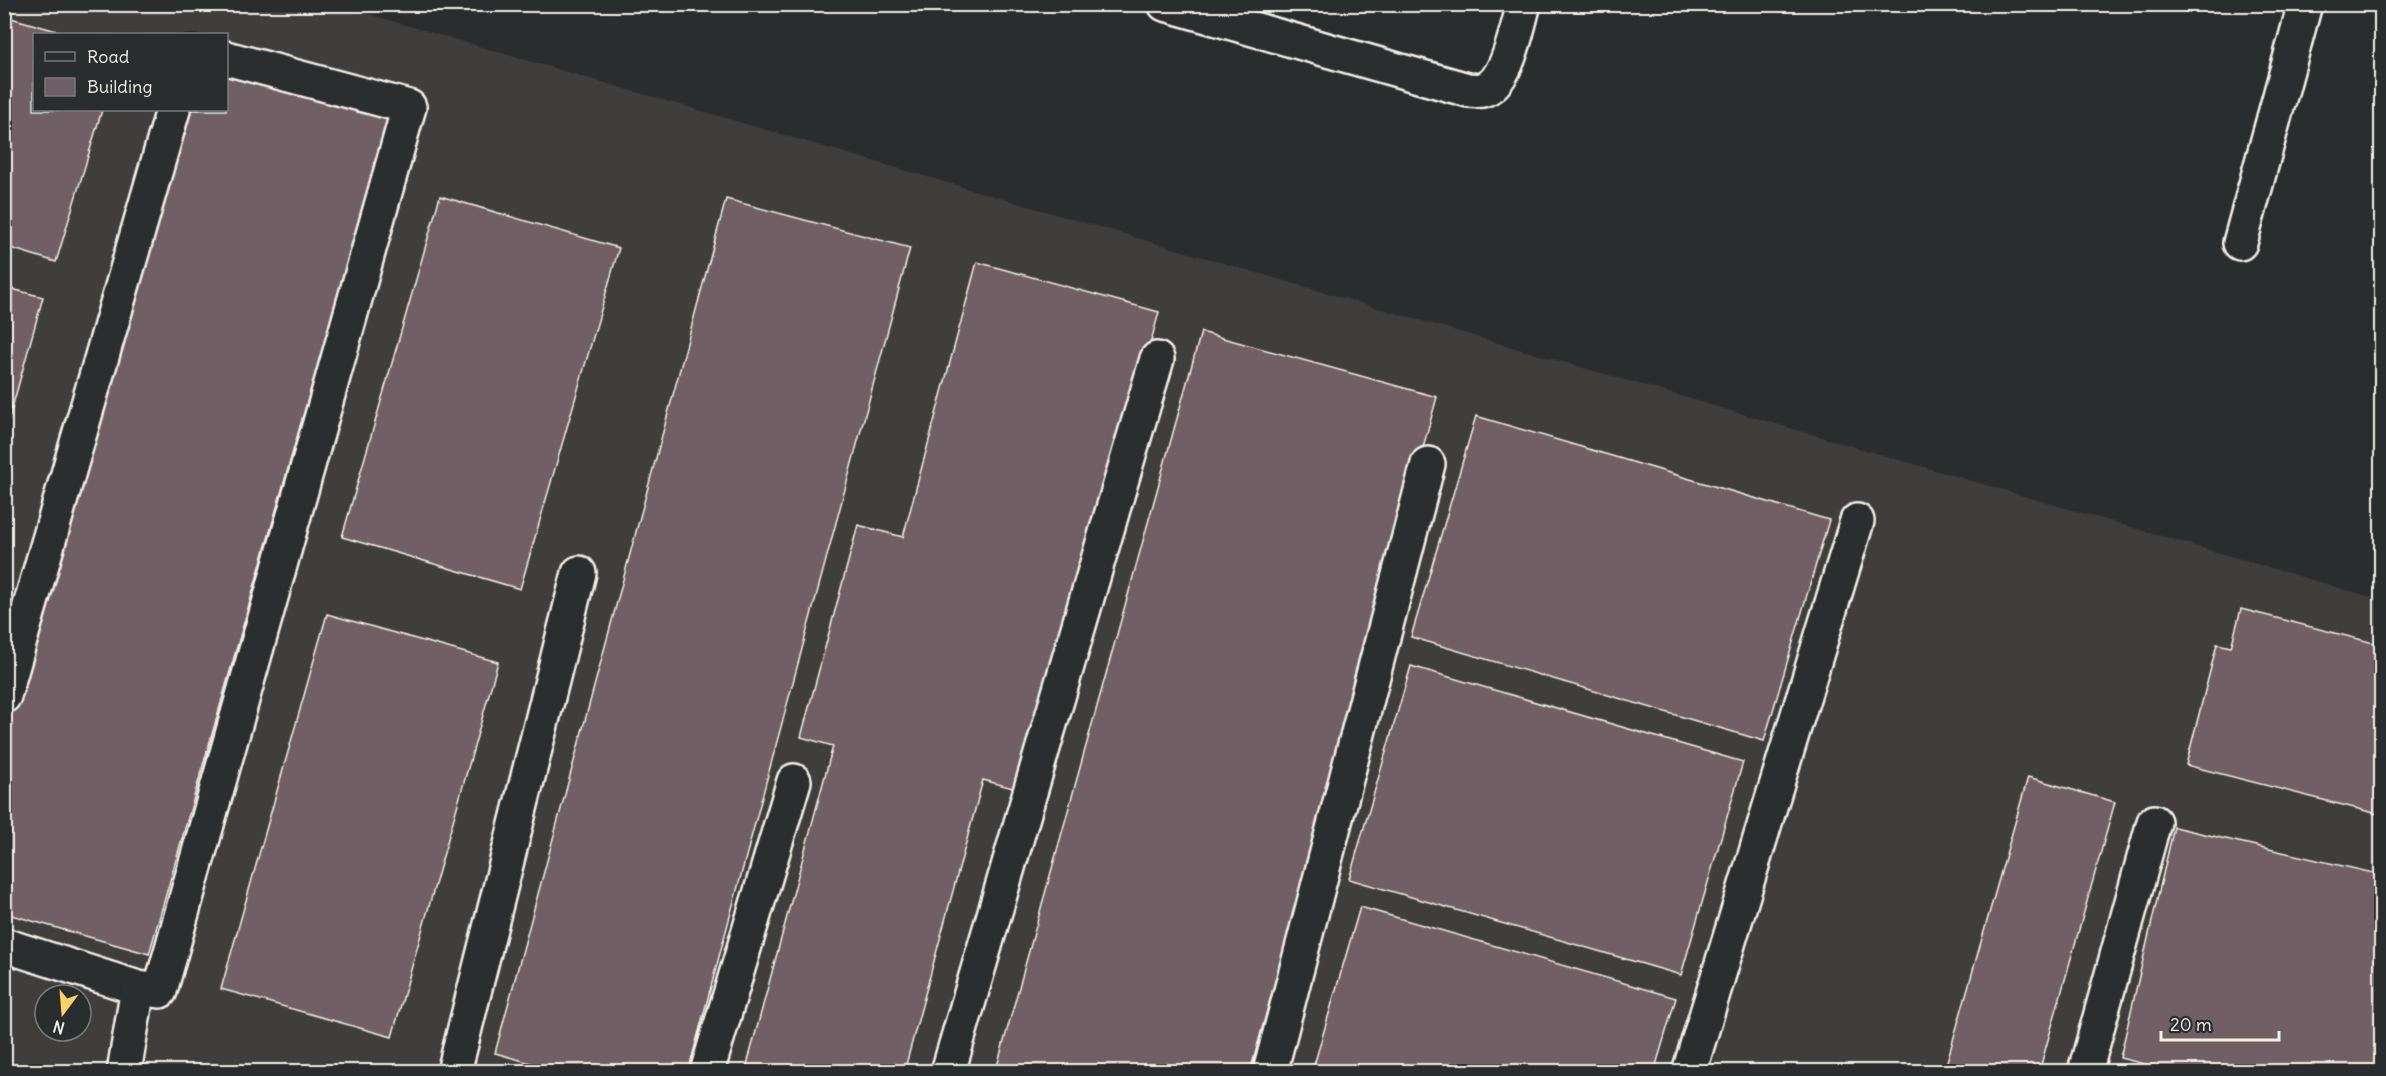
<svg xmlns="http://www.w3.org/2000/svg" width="2386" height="1076" viewBox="0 0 2386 1076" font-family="Delius,sans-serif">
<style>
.built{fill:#3f3c3e;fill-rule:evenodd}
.building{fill:#6f5e65;stroke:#f4f1e8;stroke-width:1.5}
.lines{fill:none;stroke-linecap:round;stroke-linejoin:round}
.minor-casing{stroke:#f4f1e8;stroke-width:38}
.minor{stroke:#2a2d2e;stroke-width:33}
</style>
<rect width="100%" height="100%" fill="#2a2d2e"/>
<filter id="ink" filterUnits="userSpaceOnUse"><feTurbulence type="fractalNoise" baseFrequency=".0167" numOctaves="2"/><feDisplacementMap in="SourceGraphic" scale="12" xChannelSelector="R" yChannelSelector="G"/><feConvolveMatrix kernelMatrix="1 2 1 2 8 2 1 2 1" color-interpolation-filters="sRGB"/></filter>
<g filter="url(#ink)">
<path class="built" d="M5,5H337L2381,600V1071L5,1072ZM34,34H226V110H34ZM45,995H81V1031H45Z"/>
<g class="building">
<path d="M4,16L67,34H34V110H102L56,262L4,246Z"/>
<path d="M226,69L389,116L149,954L4,913V731L182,110H226Z"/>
<path d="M440,196L619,248L520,589L342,537Z"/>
<path d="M726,199L910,248L688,1072H563L495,1053Z"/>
<path d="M977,262L1159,312L1028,792L983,780L904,1072H745L833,746L801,737L858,525L903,537Z"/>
<path d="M4,287L43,297L4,437Z"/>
<path d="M1201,332L1437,397L1250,1072H1002L996,1070Z"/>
<path d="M1476,416L1829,520L1764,741L1411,637Z"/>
<path d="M2241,609L2382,645V815L2186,765L2217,644L2231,647Z"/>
<path d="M327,614L498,662L392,1037L221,989Z"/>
<path d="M1411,666L1743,762L1681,975L1349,879Z"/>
<path d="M2028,777L2115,802L2039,1072H1944Z"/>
<path d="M2174,827L2382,875V1072H2177L2120,1058Z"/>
<path d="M1360,907L1676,998L1654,1072H1312Z"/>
</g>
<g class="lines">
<g class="minor-casing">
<g id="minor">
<path d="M1165,4L1468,90C1472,90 1478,91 1482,90C1508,84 1517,27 1524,4"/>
<path d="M2240,243L2305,4"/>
<path d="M4,696L173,110"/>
<path d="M4,945L138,988L160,991L409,107L226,58"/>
<path d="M124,1072L138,988"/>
<path d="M454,1072L579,573"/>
<path d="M707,1072L794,781"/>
<path d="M948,1072L1157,359"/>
<path d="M1270,1072L1428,464"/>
<path d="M1689,1072L1857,521"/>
<path d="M2085,1072L2154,822"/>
</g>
</g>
<use href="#minor" class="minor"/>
</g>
</g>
<rect width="2386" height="1076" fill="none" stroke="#2a2d2e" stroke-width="24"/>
<rect x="12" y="12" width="2362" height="1052" fill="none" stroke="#f4f1e8" stroke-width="2" filter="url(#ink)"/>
<rect x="33" y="33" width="195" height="78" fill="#2a2d2e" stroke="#7b7b78" stroke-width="1.5"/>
<rect x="45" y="52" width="30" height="9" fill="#2a2d2e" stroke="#7b7b78" stroke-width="1.5"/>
<text x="87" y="63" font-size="18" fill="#f4f1e8">Road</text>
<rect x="45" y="78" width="30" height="18" fill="#6f5e65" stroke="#7b7b78" stroke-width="1.5"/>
<text x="87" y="93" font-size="18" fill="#f4f1e8">Building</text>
<g transform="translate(63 1013) rotate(196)"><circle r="28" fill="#2a2d2e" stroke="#7b7b78" stroke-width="1.5"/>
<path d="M0-4.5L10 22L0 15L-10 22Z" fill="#ffd166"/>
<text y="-9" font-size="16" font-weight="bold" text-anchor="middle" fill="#f4f1e8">N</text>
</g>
<path d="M2161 1031v9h118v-9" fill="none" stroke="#f4f1e8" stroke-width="3"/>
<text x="2170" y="1031" font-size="18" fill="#f4f1e8" stroke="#2a2d2e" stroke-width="4.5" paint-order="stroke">20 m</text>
</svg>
